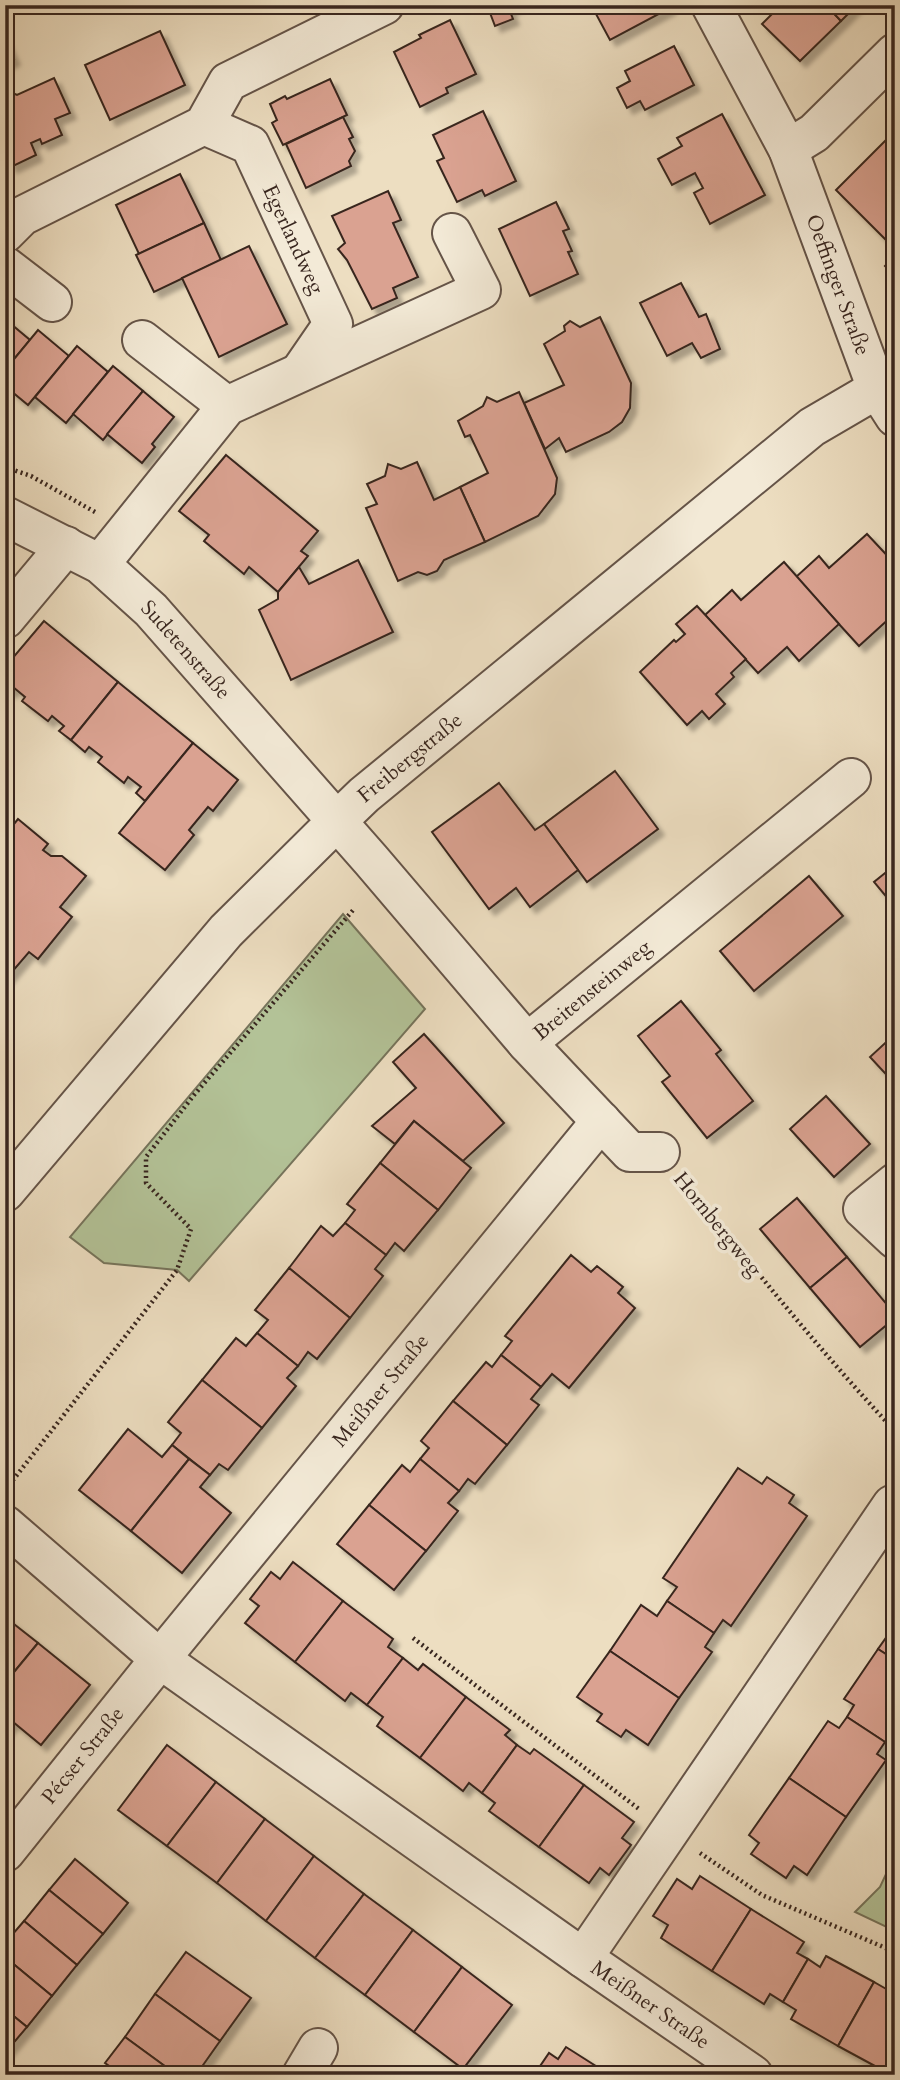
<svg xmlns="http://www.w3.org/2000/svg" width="900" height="2080" viewBox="0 0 900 2080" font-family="Cardo,serif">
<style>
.green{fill:#b3c297;stroke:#76745b;stroke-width:2}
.building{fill:#daa291;stroke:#38261f;stroke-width:2;filter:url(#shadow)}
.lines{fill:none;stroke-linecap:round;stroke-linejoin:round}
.minor-casing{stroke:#655448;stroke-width:42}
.path{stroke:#38261f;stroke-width:4.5;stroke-dasharray:2 3.5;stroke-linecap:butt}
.minor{stroke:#f3ead7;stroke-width:38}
.labels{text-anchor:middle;stroke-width:7;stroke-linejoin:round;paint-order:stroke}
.street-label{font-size:21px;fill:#38261f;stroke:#f3ead7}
</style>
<defs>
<filter id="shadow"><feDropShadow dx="6" dy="6" stdDeviation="2" flood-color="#0004"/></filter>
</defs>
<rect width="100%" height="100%" fill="#eddec1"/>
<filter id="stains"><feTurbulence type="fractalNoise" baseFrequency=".00286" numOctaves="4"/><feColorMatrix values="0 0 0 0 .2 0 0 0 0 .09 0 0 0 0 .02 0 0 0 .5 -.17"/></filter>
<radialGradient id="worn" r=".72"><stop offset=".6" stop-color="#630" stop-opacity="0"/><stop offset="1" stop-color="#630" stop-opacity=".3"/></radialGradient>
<g class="green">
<path d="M343,914L425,1009L189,1281L177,1270L104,1263L70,1237Z"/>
<path d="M895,1855V1931L855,1912L880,1887Z"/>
</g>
<g class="building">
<path d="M487,5H518L509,9L513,19L495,26Z"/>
<path d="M614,5H669L670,8L610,40L596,14Z"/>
<path d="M781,5H826L841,21L800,61L762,24Z"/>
<path d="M826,5H857L841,21Z"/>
<path d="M450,20L476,74L446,88L448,93L420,107L394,52L421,38L419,35Z"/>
<path d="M160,31L185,85L110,120L85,65Z"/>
<path d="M5,40L14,59L5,64Z"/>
<path d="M674,46L694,85L645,110L640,101L627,108L617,88L630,81L625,71Z"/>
<path d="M54,78L70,113L55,119L62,135L42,144L40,139L31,143L36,155L11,167L5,153V139L11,137L7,129L5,130V93L8,91L17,95Z"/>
<path d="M330,79L347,115L283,145L272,123L277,120L270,104L285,96L287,99Z"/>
<path d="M483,111L516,181L485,196L482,190L457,202L437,161L444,158L433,135Z"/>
<path d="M722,114L765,195L710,224L694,193L703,188L695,173L672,185L658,159L682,146L677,138Z"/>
<path d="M343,117L353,137L349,139L355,151L349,161L351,166L306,188L286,144Z"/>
<path d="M895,131V249L836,190Z"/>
<path d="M180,174L204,223L139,254L116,205Z"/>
<path d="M388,191L401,220L393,223L418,277L393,288L397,298L372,309L347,260L338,249L345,243L332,216Z"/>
<path d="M556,202L569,229L563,231L572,251L568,252L578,274L530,296L499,229Z"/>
<path d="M204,223L221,260L154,292L136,255Z"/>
<path d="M249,246L287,324L219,357L182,278Z"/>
<path d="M895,256V276L885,266Z"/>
<path d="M681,283L699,317L706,314L720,349L701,358L692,343L667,356L640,303Z"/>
<path d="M600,317L631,383L630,408L622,422L609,432L566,452L559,438L545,449L524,403L564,385L544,344L565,331L564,326L570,321L580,327Z"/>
<path d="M5,319L30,340L5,370Z"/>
<path d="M38,330L69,356L28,405L5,386V370Z"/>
<path d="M77,346L108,372L66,423L35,397Z"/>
<path d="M113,366L143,391L103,440L73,414Z"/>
<path d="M143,391L174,417L152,444L155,447L142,463L107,434Z"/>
<path d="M519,392L557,478L555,494L538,516L485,542L460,487L488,473L470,435L465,437L458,421L483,406L487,397L497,402Z"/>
<path d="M226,455L318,531L301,551L308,556L278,592L249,567L244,574L204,541L209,535L179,511Z"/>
<path d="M417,462L434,500L460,487L485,542L444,560L437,571L427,575L418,572L398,581L366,508L377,504L367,484L385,476L388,464L401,469Z"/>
<path d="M867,534L895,564V618L892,616L859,646L796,577L819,556L829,568Z"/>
<path d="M358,560L393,632L291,680L259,610L278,599V592L299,567L309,584Z"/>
<path d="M784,562L839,624L799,661L787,647L758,673L705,615L732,590L741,600Z"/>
<path d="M697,606L746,659L731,673L734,677L716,694L725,704L709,719L702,711L687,725L640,672L674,640L676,642L685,634L676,624Z"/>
<path d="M44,621L118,682L71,740L59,731L64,726L52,716L48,721L22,701L25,697L13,687L10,692L5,688V667Z"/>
<path d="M118,682L193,743L145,801L136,793L141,787L128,777L124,783L98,762L102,757L89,747L85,752L71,740Z"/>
<path d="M193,743L238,780L213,811L208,807L189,830L194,835L165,870L119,833Z"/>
<path d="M615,771L658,829L587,882L544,824Z"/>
<path d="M499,783L535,830L544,824L578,870L530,907L516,888L489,909L432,832Z"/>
<path d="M18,819L48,844L43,850L51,856H62L86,876L60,907L72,917L38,959L29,952L5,980V852L9,847L5,844V835Z"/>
<path d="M895,865V905L894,906L874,882Z"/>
<path d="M809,876L843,916L754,991L720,951Z"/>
<path d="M681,1001L721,1050L716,1054L753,1101L707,1138L662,1082L670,1076L638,1036Z"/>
<path d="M424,1034L504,1123L463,1161L414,1121L395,1144L372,1126L416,1088L393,1062Z"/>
<path d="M895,1034V1084L870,1057Z"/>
<path d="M826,1096L870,1144L834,1177L790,1129Z"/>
<path d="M414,1121L471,1168L438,1210L380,1163Z"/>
<path d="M380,1163L438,1210L404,1251L395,1243L386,1255L345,1223L355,1210L347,1204Z"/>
<path d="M797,1198L847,1257L810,1288L760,1229Z"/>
<path d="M345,1223L386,1255L375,1269L383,1276L350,1318L289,1268L321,1226L333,1236Z"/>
<path d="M571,1255L591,1272L597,1266L623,1287L618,1293L635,1308L569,1388L552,1374L541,1387L501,1355L512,1341L505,1336Z"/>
<path d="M847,1257L895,1314V1318L860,1347L810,1288Z"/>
<path d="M289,1268L350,1318L317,1359L308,1352L298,1366L257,1333L268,1320L255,1310Z"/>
<path d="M257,1333L298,1366L287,1378L296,1386L262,1428L202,1380L236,1338L246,1346Z"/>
<path d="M501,1355L541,1387L531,1399L539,1405L507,1445L453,1401L486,1362L492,1367Z"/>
<path d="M202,1380L262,1428L228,1470L219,1464L210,1475L172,1445L181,1433L168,1422Z"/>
<path d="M453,1401L507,1445L475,1484L468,1479L459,1491L420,1459L429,1448L421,1441Z"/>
<path d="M128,1429L162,1457L172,1445L189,1459L131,1531L79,1490Z"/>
<path d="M189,1459L210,1475L200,1487L231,1513L182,1573L131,1531Z"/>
<path d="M420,1459L459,1491L448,1503L458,1511L426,1551L369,1505L402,1465L410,1472Z"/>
<path d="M738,1468L762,1484L767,1477L794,1495L789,1503L807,1516L731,1626L723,1620L714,1633L667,1601L677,1587L663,1578Z"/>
<path d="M369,1505L426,1551L394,1590L337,1544Z"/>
<path d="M293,1562L343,1601L295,1662L245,1623L259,1606L250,1599L271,1572L280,1579Z"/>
<path d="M343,1601L393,1639L388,1647L403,1658L367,1705L351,1693L345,1701L295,1662Z"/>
<path d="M667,1601L714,1633L705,1647L712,1652L679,1698L610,1651L641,1605L657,1616Z"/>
<path d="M5,1617L38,1643L5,1683Z"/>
<path d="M895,1625V1660L878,1649Z"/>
<path d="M38,1643L90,1685L41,1745L13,1722L5,1732V1683Z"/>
<path d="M878,1649L895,1660V1734L892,1732L885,1742L847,1717L854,1705L844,1699Z"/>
<path d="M610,1651L679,1698L648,1745L626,1730L621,1737L597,1721L602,1714L577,1697Z"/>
<path d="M403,1658L418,1670L423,1664L466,1697L420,1758L377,1726L383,1717L367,1705Z"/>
<path d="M466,1697L510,1730L505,1735L517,1745L482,1793L469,1783L463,1791L420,1758Z"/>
<path d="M847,1717L885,1742L877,1754L886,1760L846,1817L789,1778L828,1721L839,1728Z"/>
<path d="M167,1745L216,1782L167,1846L118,1810Z"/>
<path d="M517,1745L530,1754L534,1749L584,1785L539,1847L489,1811L495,1803L482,1793Z"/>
<path d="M789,1778L846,1817L807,1875L794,1866L786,1878L751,1854L759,1843L749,1835Z"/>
<path d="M216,1782L265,1819L217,1883L167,1846Z"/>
<path d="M584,1785L634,1822L622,1838L631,1845L609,1875L600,1868L589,1883L539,1847Z"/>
<path d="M265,1819L314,1856L266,1921L217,1883Z"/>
<path d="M314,1856L364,1894L315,1958L266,1921Z"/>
<path d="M75,1859L128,1903L103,1934L49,1890Z"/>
<path d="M700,1876L751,1909L712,1971L661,1938L668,1925L653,1916L677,1879L692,1889Z"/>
<path d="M49,1890L103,1934L77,1965L24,1921Z"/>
<path d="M364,1894L413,1930L365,1995L315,1958Z"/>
<path d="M751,1909L804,1942L797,1953L808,1959L783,2002L770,1994L764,2004L712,1971Z"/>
<path d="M24,1921L77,1965L52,1996L5,1957V1943Z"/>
<path d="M413,1930L462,1967L414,2032L365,1995Z"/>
<path d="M186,1952L251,1998L220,2041L155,1994Z"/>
<path d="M826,1956L874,1982L838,2046L791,2019L796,2010L783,2002L808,1959L820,1967Z"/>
<path d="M5,1957L52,1996L27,2027L5,2009Z"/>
<path d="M462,1967L512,2005L463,2069L414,2032Z"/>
<path d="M874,1982L895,1994V2063L891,2061L886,2072L838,2046Z"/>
<path d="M155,1994L220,2041L196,2075H177L125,2037Z"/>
<path d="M5,2009L27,2027L5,2053Z"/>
<path d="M125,2037L177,2075H122L105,2063Z"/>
<path d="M566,2047L610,2075H534L549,2053L558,2059Z"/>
</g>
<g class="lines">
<g class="minor-casing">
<g id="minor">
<path id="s1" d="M711,5L788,149L877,389L895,417"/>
<path id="s2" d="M204,125L250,145L333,324L300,372"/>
<path d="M788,149L814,133L895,53"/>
<path d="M5,233L22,216L204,125L228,82L384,5"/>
<path d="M5,266L52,302"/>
<path d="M142,340L227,406"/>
<path id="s3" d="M5,516L100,564L151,610L371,860L527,1043L630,1152H660"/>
<path d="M100,564L227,406L481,290L452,233"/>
<path d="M5,619L66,546"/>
<path id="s4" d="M527,1043L851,778"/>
<path d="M895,1183L863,1209L895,1239"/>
<path id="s5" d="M5,1192L226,931L337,821L364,795L812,427L877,389"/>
<path id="s6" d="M5,1525L160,1659L583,1958L753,2075"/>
<path id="s7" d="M5,1852L160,1659L601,1121"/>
<path d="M583,1958L892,1505"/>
<path d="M302,2075L318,2048"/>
</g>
</g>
<g class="path">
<path d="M5,467L31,476L95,512"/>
<path d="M682,1179C751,1265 820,1351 895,1431"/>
<path d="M6,1489L177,1270L191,1229L146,1183V1157L194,1095L354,909"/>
<path d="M413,1638L639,1809"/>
<path d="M700,1853L762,1895L895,1952"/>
</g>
<use href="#minor" class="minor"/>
</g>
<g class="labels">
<g class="street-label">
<text dy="7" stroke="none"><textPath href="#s2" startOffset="154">Egerlandweg</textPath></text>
<text dy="7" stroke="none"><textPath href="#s1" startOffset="308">Oeffinger Straße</textPath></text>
<text dy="7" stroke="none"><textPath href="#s3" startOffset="228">Sudetenstraße</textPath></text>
<text dy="7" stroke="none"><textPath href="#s5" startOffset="595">Freibergstraße</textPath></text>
<text dy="7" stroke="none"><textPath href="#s4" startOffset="84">Breitensteinweg</textPath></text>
<text transform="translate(718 1224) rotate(51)" y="7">Hornbergweg</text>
<text dy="7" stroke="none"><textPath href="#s7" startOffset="595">Meißner Straße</textPath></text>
<text dy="7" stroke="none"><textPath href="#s7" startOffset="124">Pécser Straße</textPath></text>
<text dy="7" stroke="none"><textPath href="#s6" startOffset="805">Meißner Straße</textPath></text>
</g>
</g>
<rect width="900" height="2080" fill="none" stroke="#eddec1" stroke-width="28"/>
<rect x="7" y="7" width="886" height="2066" fill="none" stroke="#38261f" stroke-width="3.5"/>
<rect x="14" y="14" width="872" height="2052" fill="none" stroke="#38261f" stroke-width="2"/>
<rect width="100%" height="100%" filter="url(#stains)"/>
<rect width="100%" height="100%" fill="url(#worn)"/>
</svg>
